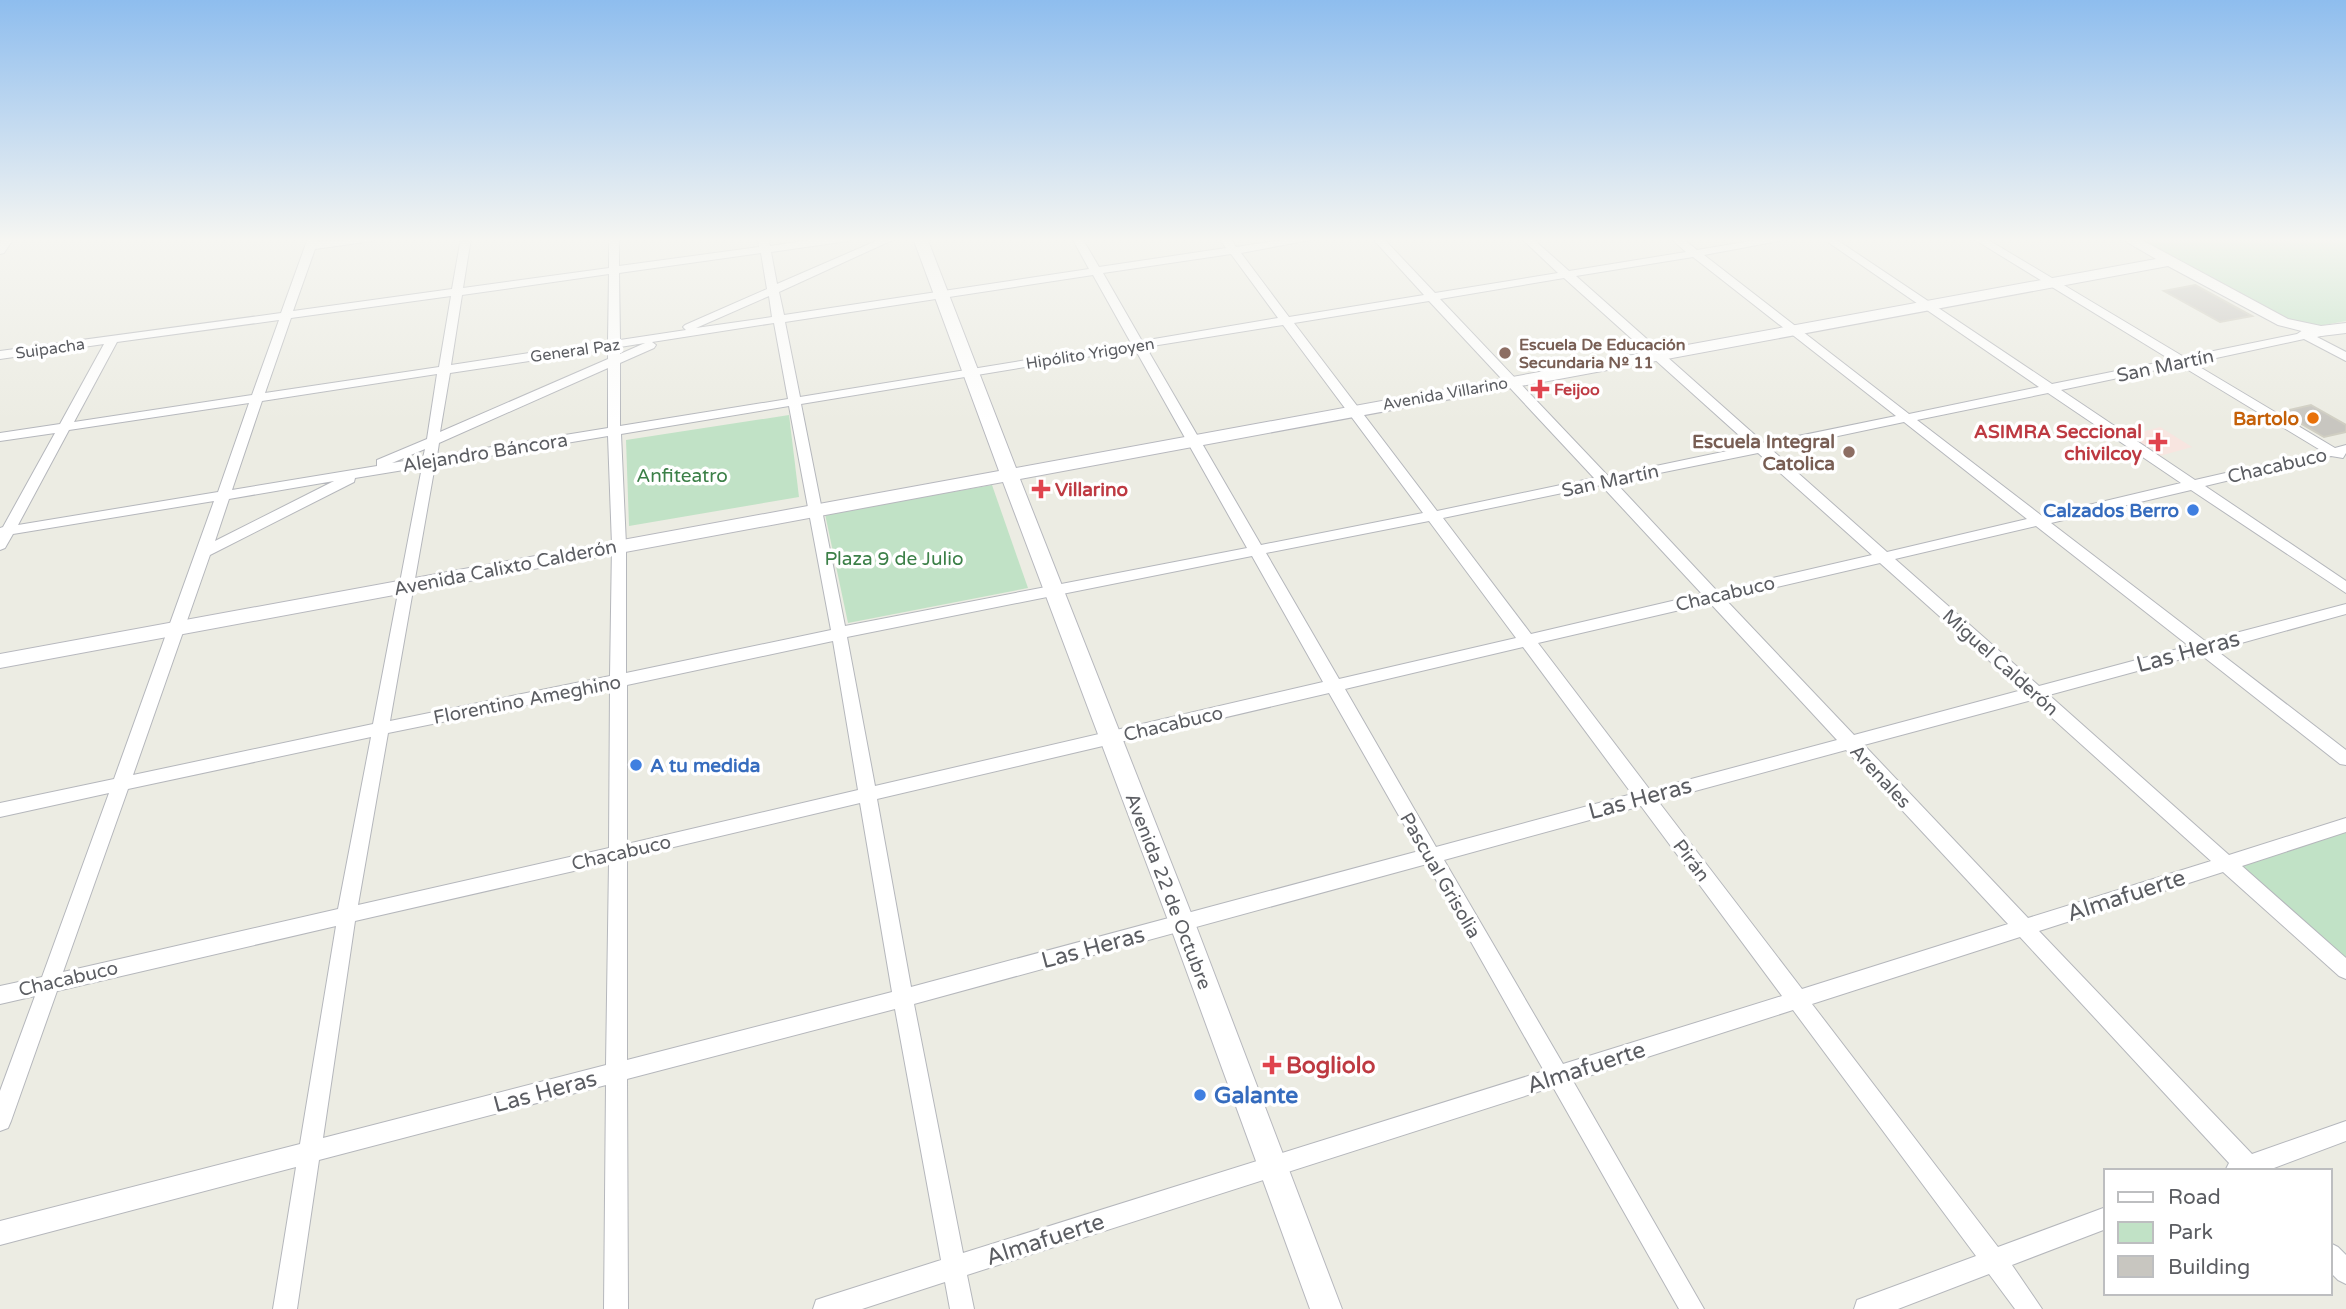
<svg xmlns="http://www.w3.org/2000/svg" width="2346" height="1309" viewBox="0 0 2346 1309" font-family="'Varela Round',sans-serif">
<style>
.medical{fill:#f8e5e0}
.green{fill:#c1e2c6}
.building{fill:#c8c6c0;stroke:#d0cec2;stroke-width:2}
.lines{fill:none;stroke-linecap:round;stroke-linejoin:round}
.minor-casing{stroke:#b5b7bc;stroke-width:2}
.secondary-casing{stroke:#b7b8be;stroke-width:2}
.minor{fill:#fff;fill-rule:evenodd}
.secondary{fill:#fff;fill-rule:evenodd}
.education-dot{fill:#8d6e63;stroke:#fff;stroke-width:2.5}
.health-dot{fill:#e0444e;stroke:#fff;stroke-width:2.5}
.food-dot{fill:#e8710a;stroke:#fff;stroke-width:2.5}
.shop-dot{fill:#3f7fe0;stroke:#fff;stroke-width:2.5}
.labels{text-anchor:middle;stroke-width:7;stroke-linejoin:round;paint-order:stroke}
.far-education-label{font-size:16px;font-weight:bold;fill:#785e54;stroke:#fff;text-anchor:start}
.far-street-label{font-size:16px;fill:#5b5d62;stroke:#fff}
.far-health-label{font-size:16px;font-weight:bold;fill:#be3a42;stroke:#fff;text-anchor:start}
.street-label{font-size:19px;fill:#5b5d62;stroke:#fff}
.food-label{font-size:19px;font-weight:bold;fill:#c56008;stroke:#fff;text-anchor:end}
.health-label{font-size:19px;font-weight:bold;fill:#be3a42;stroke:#fff;text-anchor:end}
.education-label{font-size:19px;font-weight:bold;fill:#785e54;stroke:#fff;text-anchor:end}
.park-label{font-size:19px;fill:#3c8048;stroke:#fff}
.shop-label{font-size:19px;font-weight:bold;fill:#366cbe;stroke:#fff;text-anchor:end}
.near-street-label{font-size:23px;fill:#5b5d62;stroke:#fff}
.near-health-label{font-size:23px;font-weight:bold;fill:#be3a42;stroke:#fff;text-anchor:start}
.near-shop-label{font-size:23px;font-weight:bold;fill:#366cbe;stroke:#fff;text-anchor:start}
</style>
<rect width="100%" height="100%" fill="#ecece3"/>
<path class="medical" d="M2160,427L2192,447L2156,457L2124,437Z"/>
<g class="green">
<path d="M2135,238H2346V321L2319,326L2285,319Z"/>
<path d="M789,415L799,497L629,526L626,440Z"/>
<path d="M992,485L1028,588L848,623L825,514Z"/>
<path d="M2346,832V960L2239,867Z"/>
</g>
<g class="building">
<path d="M2195,285L2252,316L2220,322L2164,291Z"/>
<path d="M2311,405L2346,425V432L2324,437L2281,412Z"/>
</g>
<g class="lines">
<g class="minor-casing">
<g id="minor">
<path d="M4,238H14L4,253L0,254V243Z"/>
<path d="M308,238H318L317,242L377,238L372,241L315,249L293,311L452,289L461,238H471L463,288L609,268V238H619V266L759,247L758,238H768L770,246L823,238H853L848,241L771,252L777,284L883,238H897L779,292L784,315L1089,269L1072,238H1082L1099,267L1226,248L1219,238H1230L1236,247L1294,238H1321L1241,253L1289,317L1424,295L1372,238H1383L1435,293L1558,273L1521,238H1532L1569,271L1686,252L1670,238H1682L1697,250L1768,238H1794L1704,255L1909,414L2039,387L1822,238H1834L2052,384L2171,360L1972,238H1985L2184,357L2297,334L2303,330L2332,329V333L2317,337L2346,352V361L2304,339L2193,363L2335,448L2346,445V453L2343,458L2331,456L2205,486L2346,581V593L2191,490L2051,523L2205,641L2346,604V614L2216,650L2346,750V765L2340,764L2200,654L2049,695L2229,855L2346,818V832L2242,866L2346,958V979L2339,976L2223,872L2039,931L2252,1154L2346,1121V1141L2266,1171H2225L2229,1163L2020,937L1812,1004L1998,1247L2106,1207V1229L2012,1265L2042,1309H2015L1989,1274L1898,1309H1854L1857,1300L1976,1256L1793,1010L1573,1081L1704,1309H1679L1553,1087L967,1275L974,1309H950L945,1282L862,1309H813L816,1300L825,1297L941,1260L895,1009L627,1079L628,1309H604L606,1085L319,1160L297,1309H273L296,1167L0,1245V1221L300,1144L336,926L57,991L11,1121L8,1128L0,1131V1091L35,996L0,1004V986L42,977L109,793L0,817V803L114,779L214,501L13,534L5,548L0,550V528L3,527L55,433L0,441V433L60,424L104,344L0,359V351L281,313ZM761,253L767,289L685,325L683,327L686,330L620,340L619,273ZM1231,254L1278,318L1142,341L1103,273ZM1693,257L1896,416L1764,443L1576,276ZM609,274L608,341L451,365L462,295ZM1093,275L1131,343L800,397L785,322ZM1564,278L1751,446L1608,476L1440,299ZM451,296L439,367L265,393L291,318ZM769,296L772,317L696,328ZM1429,301L1594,478L1437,511L1294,323ZM279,320L252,395L74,422L117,342ZM774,323L788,399L620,426V363L654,348L656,345L652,342ZM1283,325L1423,513L1261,545L1146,347ZM645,343L620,354V347ZM608,349V359L440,432L450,373ZM1135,349L1247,548L845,626L801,404ZM2180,365L2322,451L2195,480L2061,390ZM608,368V428L437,456L439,443ZM437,374L427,439L377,460V466L232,490L262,401ZM2048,393L2181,483L2042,516L1917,420ZM249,403L218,492L18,525L69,430ZM789,406L831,630L626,673V545L621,434ZM1904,422L2027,519L1887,552L1772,450ZM608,436L612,545L610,676L390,721L435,465ZM425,449L423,458L392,463ZM1758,453L1872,555L1717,591L1615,482ZM422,467L373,724L133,775L210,555L354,482L355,478ZM334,481L215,541L229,499ZM1601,485L1702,594L1531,634L1443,518ZM1429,521L1516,638L1339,679L1266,553ZM2036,526L2189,646L2039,686L1895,559ZM1252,556L1323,682L875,786L847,637ZM1880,563L2022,690L1854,735L1725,599ZM1710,603L1837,740L1650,790L1538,643ZM833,641L858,790L627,844V685ZM1523,647L1632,794L1436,847L1345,689ZM610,688L609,848L358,905L388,733ZM1329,693L1419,851L911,987L877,799ZM2032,700L2211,861L2028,918L1864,745ZM371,737L338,909L63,972L128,789ZM1846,750L2008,924L1802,989L1658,801ZM860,803L892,992L627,1060V858ZM1641,806L1782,996L1563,1064L1444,860ZM609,863L606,1065L323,1138L355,921ZM1427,864L1544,1071L963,1253L914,1004Z"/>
<path d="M2330,1243L2338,1247L2346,1255V1284L2338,1280L2330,1272Z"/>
</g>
</g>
<g class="secondary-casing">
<path id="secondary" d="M913,238H927L1016,468L2156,259L2120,238H2138L2288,319L2321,326L2346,323V333L2321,336L2278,325L2168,266L1020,479L1195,923L1342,1309H1310L1169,923L1003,482L0,668V654L999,471Z"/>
</g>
<use href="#minor" class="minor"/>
<use href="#secondary" class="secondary"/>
</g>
<linearGradient id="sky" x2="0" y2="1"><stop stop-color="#8ebdee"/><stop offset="0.57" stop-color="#f6f6f2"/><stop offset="1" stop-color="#f6f6f2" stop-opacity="0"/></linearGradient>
<rect width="2346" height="421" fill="url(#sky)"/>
<g class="education-dot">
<circle cx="1505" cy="353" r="7"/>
<circle cx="1849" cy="452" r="7"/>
</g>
<g class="health-dot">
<path d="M1536.5 378.5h7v7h7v7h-7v7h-7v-7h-7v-7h7z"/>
<path d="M2154.5 431.5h7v7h7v7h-7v7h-7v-7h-7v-7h7z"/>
<path d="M1037.5 478.5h7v7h7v7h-7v7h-7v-7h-7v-7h7z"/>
<path d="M1268.5 1054.5h7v7h7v7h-7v7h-7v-7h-7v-7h7z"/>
</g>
<circle class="food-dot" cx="2313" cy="418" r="7"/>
<g class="shop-dot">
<circle cx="2193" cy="510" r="7"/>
<circle cx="636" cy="765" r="7"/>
<circle cx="1200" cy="1095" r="7"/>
</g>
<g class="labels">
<g class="far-education-label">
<text x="1519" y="350">Escuela De Educación<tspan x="1519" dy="18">Secundaria Nº 11</tspan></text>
</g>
<g class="far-street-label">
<text transform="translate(50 348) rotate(-8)" y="6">Suipacha</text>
<text transform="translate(575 350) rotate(-8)" y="6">General Paz</text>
<text transform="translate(1090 353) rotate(-9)" y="6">Hipólito Yrigoyen</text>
<text transform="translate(1445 393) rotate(-10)" y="6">Avenida Villarino</text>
</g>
<g class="far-health-label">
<text x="1554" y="395">Feijoo</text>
</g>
<g class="street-label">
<text transform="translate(2165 365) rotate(-12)" y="7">San Martín</text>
<text transform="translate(485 452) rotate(-9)" y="7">Alejandro Báncora</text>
<text transform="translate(2277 465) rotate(-13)" y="7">Chacabuco</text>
<text transform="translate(1610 480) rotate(-12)" y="7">San Martín</text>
<text transform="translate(505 567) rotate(-11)" y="7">Avenida Calixto Calderón</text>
<text transform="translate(1725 593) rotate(-13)" y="7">Chacabuco</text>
<text transform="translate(2001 662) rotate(42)" y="7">Miguel Calderón</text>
<text transform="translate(527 699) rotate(-11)" y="7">Florentino Ameghino</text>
<text transform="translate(1173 723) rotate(-13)" y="7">Chacabuco</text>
<text transform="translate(1881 776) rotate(47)" y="7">Arenales</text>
<text transform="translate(621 852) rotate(-13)" y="7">Chacabuco</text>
<text transform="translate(1692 860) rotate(53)" y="7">Pirán</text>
<text transform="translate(1441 875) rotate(60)" y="7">Pascual Grisolia</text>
<text transform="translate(1169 891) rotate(69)" y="7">Avenida 22 de Octubre</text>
<text transform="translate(68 978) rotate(-13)" y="7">Chacabuco</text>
</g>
<g class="food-label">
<text x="2299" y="425">Bartolo</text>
</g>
<g class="health-label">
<text x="2142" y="438">ASIMRA Seccional<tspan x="2142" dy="22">chivilcoy</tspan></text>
<text x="1055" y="496" text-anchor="start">Villarino</text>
</g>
<g class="education-label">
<text x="1835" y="448">Escuela Integral<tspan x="1835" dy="22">Catolica</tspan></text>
</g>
<g class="park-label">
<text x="682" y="482">Anfiteatro</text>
<text x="894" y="565">Plaza 9 de Julio</text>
</g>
<g class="shop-label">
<text x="2179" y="517">Calzados Berro</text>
<text x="650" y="772" text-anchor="start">A tu medida</text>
</g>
<g class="near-street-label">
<text transform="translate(2188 651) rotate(-15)" y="8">Las Heras</text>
<text transform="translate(1640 798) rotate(-15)" y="8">Las Heras</text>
<text transform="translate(2126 895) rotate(-18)" y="8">Almafuerte</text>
<text transform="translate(1093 947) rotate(-15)" y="8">Las Heras</text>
<text transform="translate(1586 1067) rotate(-18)" y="8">Almafuerte</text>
<text transform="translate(545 1091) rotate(-15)" y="8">Las Heras</text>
<text transform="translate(1045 1239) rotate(-18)" y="8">Almafuerte</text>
</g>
<g class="near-health-label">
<text x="1286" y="1073">Bogliolo</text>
</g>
<g class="near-shop-label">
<text x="1214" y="1103">Galante</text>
</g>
</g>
<rect x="2104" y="1169" width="228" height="126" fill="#ffffff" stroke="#bdbec0" stroke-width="2"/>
<rect x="2118" y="1192" width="35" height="10" fill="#ffffff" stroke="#bdbec0" stroke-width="2"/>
<text x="2168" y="1204" font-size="21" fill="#5b5d62">Road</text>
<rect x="2118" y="1222" width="35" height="21" fill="#c1e2c6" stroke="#bdbec0" stroke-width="2"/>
<text x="2168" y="1239" font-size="21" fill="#5b5d62">Park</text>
<rect x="2118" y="1256" width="35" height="21" fill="#c8c6c0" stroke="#bdbec0" stroke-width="2"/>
<text x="2168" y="1274" font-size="21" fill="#5b5d62">Building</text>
</svg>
